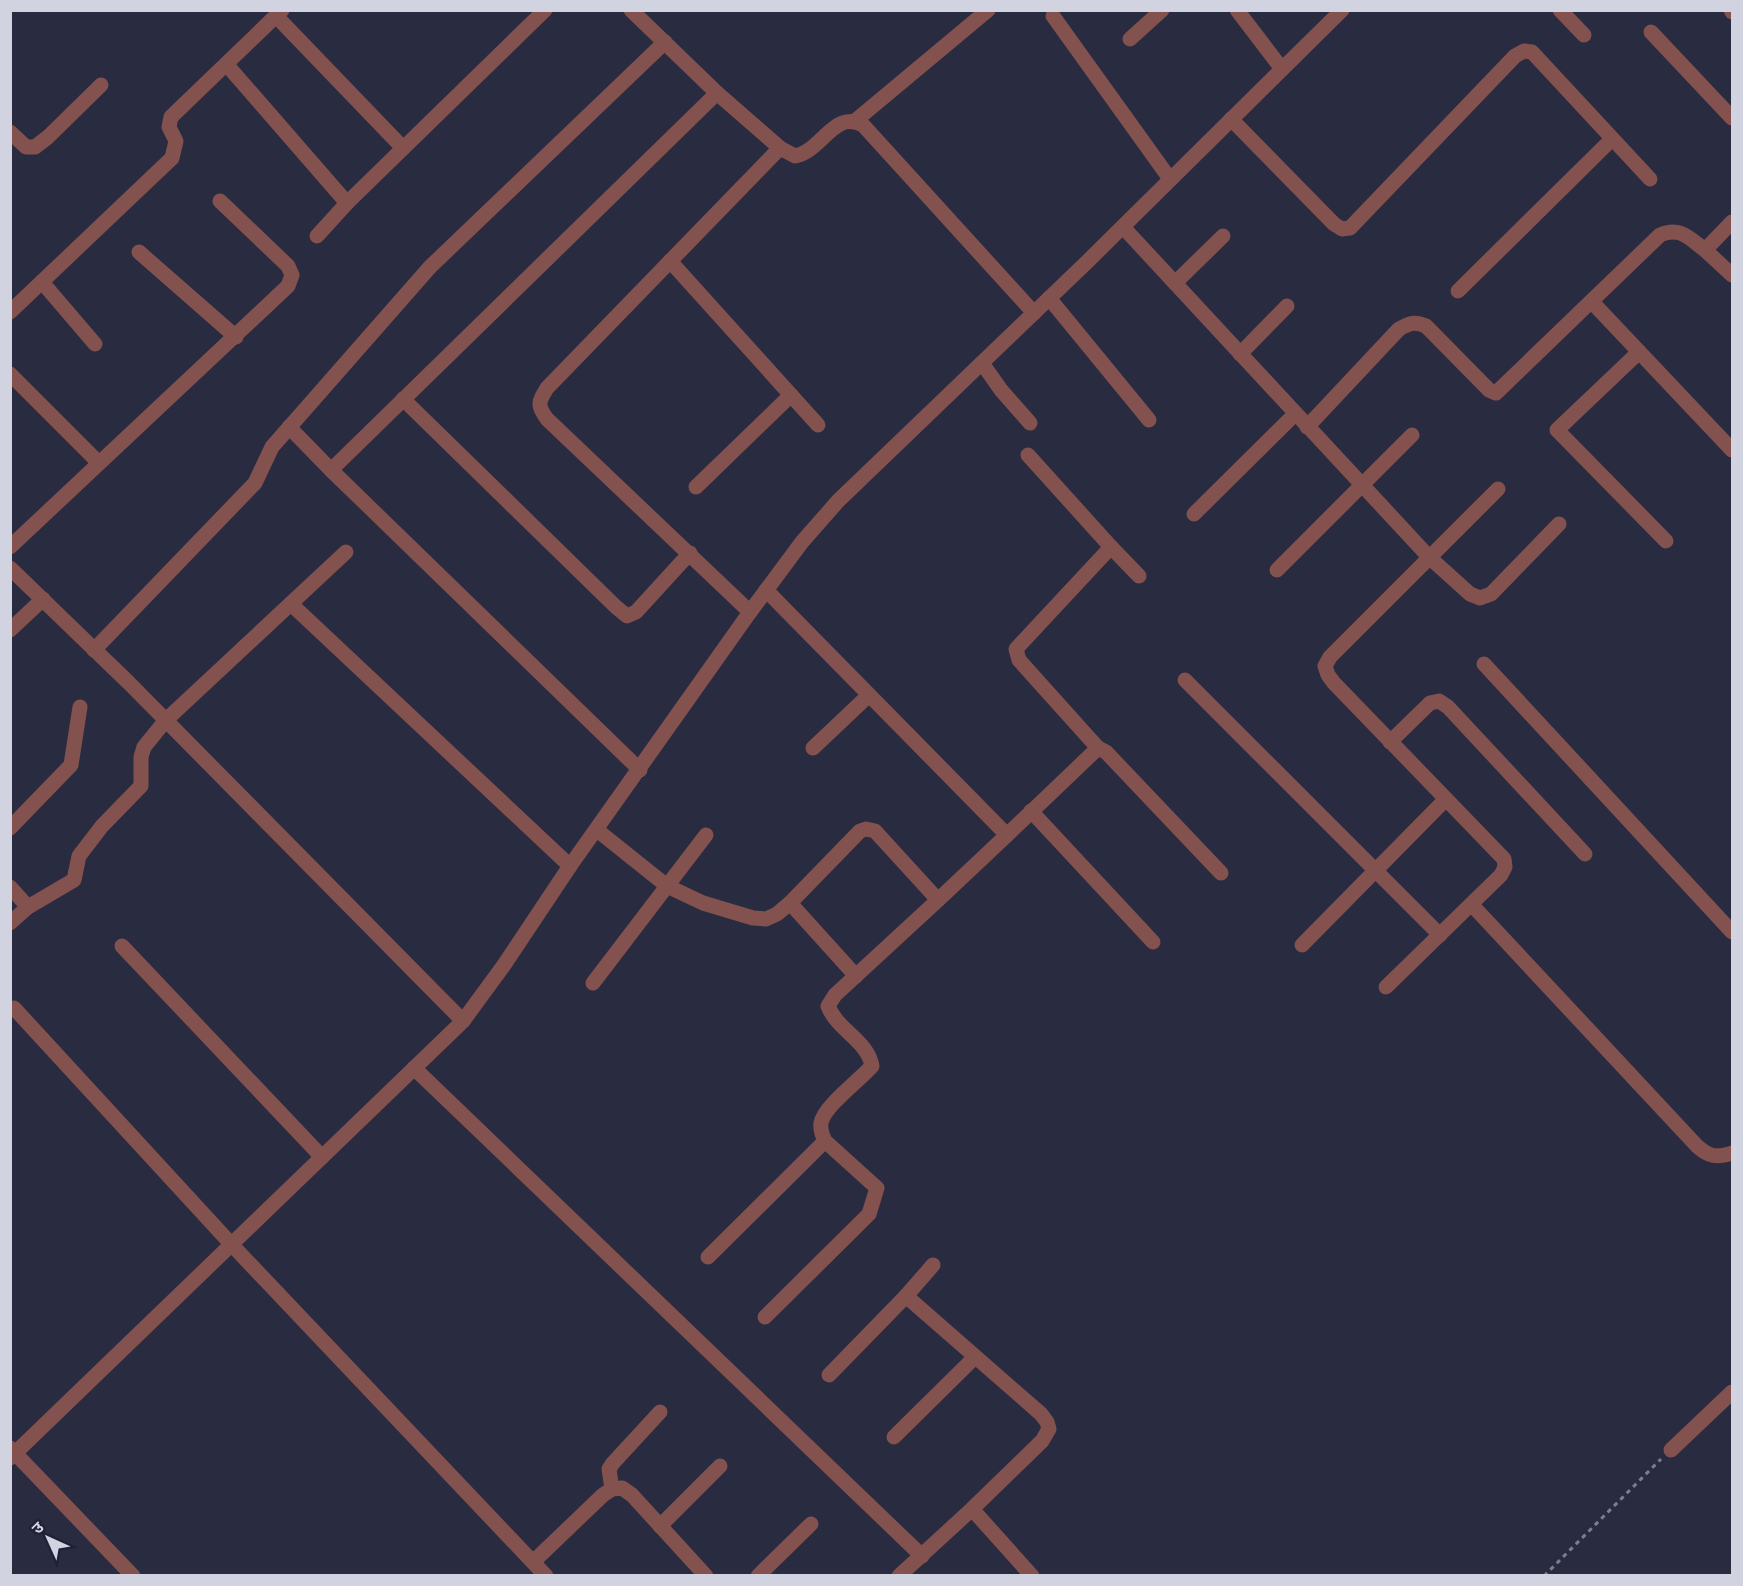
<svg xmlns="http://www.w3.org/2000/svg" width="1743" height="1586" viewBox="0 0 1743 1586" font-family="Bitter,'Noto Sans Devanagari',serif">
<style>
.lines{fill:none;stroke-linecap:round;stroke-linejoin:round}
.path{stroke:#7d7f91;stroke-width:3;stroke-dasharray:4.5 4.5;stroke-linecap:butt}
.minor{stroke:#83524e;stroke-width:15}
</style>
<rect width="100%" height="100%" fill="#292b40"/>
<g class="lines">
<path class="path" d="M1544,1576L1661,1459"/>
<g class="minor">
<path d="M631,10L717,93L780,148L795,156C822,151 834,109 863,125L1034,313"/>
<path d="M1237,10L1282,69"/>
<path d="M1560,10L1584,35"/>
<path d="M1731,10L1732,12"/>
<path d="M276,16L403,148"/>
<path d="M1053,16L1170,179"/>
<path d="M1651,32L1732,118"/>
<path d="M1130,39L1162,10"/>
<path d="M227,65L347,203"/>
<path d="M1231,119L1334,224L1342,229L1350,228L1515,56L1524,51L1532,52L1650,179"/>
<path d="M855,121L988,10"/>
<path d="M10,132L26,147H35L48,137L101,85"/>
<path d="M1123,227L1429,557L1470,594L1480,598L1491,594L1559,524"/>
<path d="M317,236L347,203L545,10"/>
<path d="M1705,250L1732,275"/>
<path d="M139,252L236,337"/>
<path d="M670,261L818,425"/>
<path d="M42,282L95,344"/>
<path d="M1175,283L1223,236"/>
<path d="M1458,291L1612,139"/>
<path d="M1049,298L1149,420"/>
<path d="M1592,302L1732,450"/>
<path d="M10,312L172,158L176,141L169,127L171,117L282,10"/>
<path d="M1639,352L1557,430L1666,541"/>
<path d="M1240,354L1287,306"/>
<path d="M982,363L1001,390L1030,423"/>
<path d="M10,374L98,462"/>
<path d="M403,399L616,607L627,616L636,612L690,553"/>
<path d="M289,427L331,470L640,770"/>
<path d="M1307,427L1399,329C1410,323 1414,321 1426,326L1489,390L1496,393L1660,235C1680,226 1689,238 1705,250L1732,222"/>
<path d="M1028,455L1111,547L1016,649L1019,660L1098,748"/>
<path d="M331,470L717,93"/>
<path d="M696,487L791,395"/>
<path d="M1194,514L1295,414"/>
<path d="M10,547L288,286L292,275L288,266L220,201"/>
<path d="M1111,547L1139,576"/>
<path d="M10,568L129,683L463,1021"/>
<path d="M1277,570L1412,435"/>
<path d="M766,590L1007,835L938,900"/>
<path d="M291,604L570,866"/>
<path d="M750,612L547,419C537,405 538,403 547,388L780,148"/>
<path d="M10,630L43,599"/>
<path d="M94,650L255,483L272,447L430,267L665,42"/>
<path d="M1484,664L1732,932"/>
<path d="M1185,680L1440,935"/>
<path d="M1390,742L1430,703L1439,701L1448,707L1585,854"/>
<path d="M813,748L869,695"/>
<path d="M1031,811L1153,942"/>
<path d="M10,828L71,765L80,707"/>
<path d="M597,830L667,886L703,903L753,918L766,919L777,914L790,903L860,831L866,829L875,831L938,900L835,995L828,1006C837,1030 868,1041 872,1066C860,1080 824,1106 821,1123C820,1130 822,1135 825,1141L877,1188L869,1214L765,1317"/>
<path d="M1007,835L1098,748L1106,752L1221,873"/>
<path d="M10,887L28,907"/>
<path d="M790,903L856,976"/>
<path d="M1472,905L1697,1146C1709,1157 1717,1158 1732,1153"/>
<path d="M10,923L28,907L74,880L79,856L102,826L141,786V757L144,747L166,720L346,552"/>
<path d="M1302,945L1445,800"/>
<path d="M122,946L322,1157"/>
<path d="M593,983L706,835"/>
<path d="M1386,987L1501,875L1505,867L1504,859L1334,683L1328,675L1325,666L1330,657L1498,489"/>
<path d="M14,1008L232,1245L546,1576"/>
<path d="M414,1068L922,1556"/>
<path d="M708,1257L825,1141"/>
<path d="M829,1375L906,1296L933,1265"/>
<path d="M894,1437L975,1357"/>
<path d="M10,1448L133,1576"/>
<path d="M1671,1450L1732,1392"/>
<path d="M10,1458L463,1021L504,965L570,866L750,612L802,542L838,501L1090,259L1342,10"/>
<path d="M612,1489L609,1469L613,1463L660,1412"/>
<path d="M972,1509L1032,1576"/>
<path d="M660,1526L720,1466"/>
<path d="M533,1562L603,1495L612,1489L622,1488L632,1495L706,1576"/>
<path d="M758,1576L811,1524"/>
<path d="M899,1576L972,1509L1042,1441L1049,1429L1047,1422L1041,1414L906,1296"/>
</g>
</g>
<rect width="1743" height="1586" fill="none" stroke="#d1d3e1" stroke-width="24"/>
<g transform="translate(48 1538) rotate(315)" stroke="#202136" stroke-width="4.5" paint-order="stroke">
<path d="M0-4.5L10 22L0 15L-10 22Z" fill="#d1d3e1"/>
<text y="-9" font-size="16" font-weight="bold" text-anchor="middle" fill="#d1d3e1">उ</text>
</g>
</svg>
